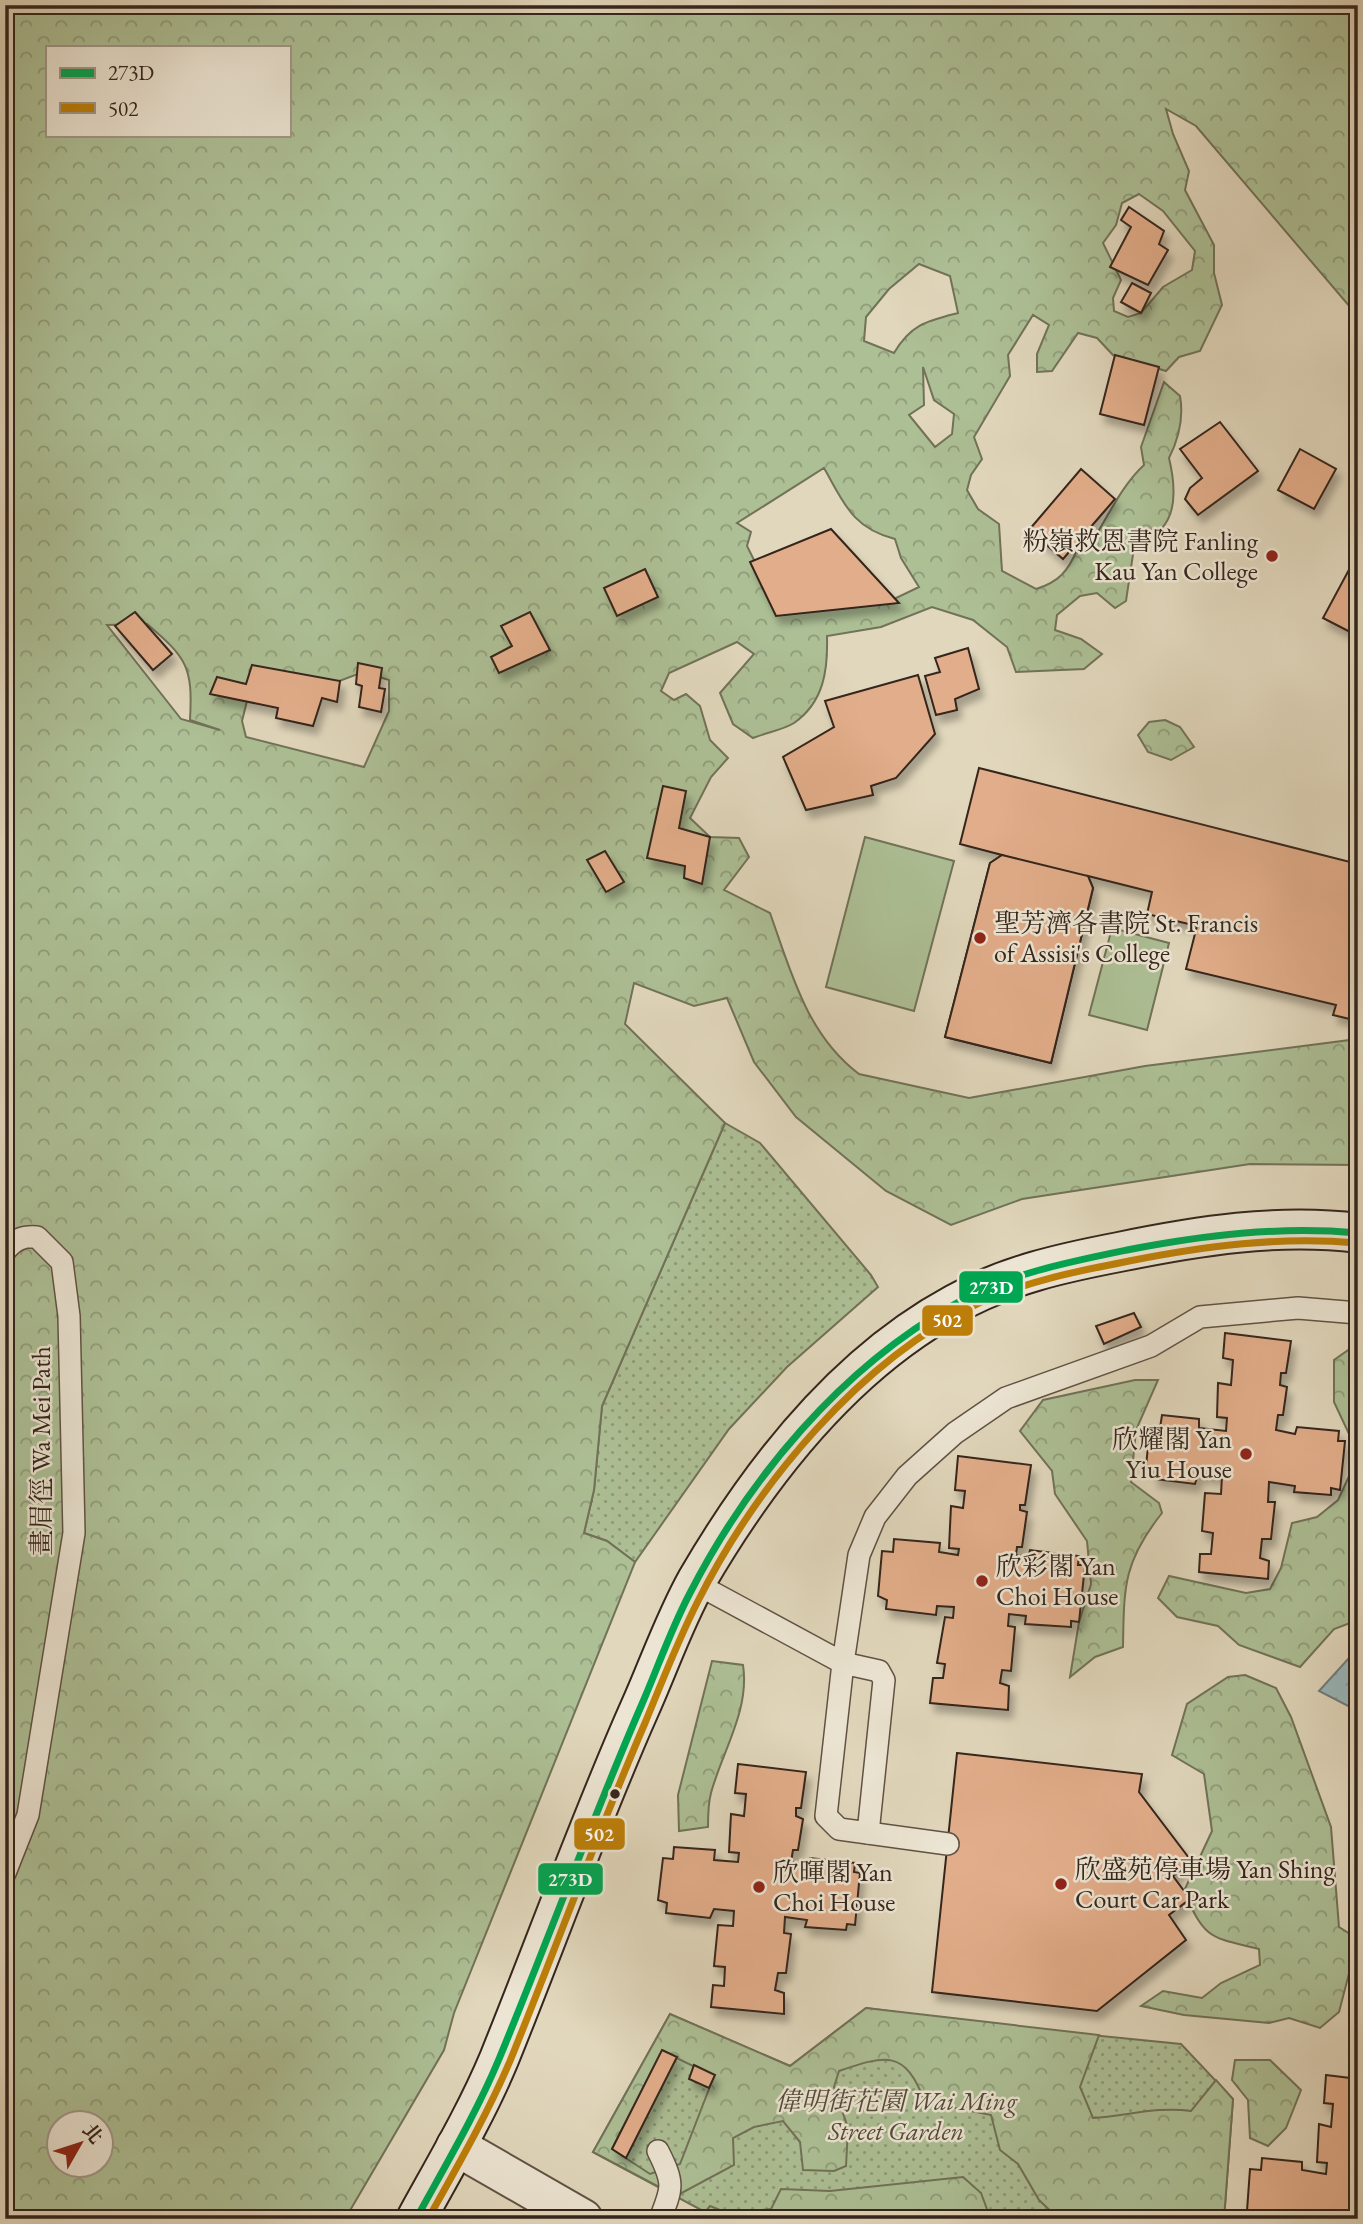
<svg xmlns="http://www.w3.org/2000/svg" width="1363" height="2224" viewBox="0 0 1363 2224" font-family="'EB Garamond','Noto Serif TC',serif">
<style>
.green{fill:url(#green-dots);stroke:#717258;stroke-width:2}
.forest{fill:url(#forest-crowns);stroke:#717258;stroke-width:2;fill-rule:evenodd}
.pitch{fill:#adbf95;stroke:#717258;stroke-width:2}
.water{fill:url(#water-ripples);stroke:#727d7c;stroke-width:2}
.building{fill:#e2ad8a;stroke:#35251c;stroke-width:2;filter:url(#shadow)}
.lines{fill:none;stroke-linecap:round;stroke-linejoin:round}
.lane-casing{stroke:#605244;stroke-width:24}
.street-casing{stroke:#605244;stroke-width:42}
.secondary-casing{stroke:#35251c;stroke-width:42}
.lane{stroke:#ece5d3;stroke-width:21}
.street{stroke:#ece5d3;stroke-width:38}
.secondary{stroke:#ece5d3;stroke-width:38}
.bus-1-casing{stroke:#ece5d3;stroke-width:12}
.bus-2-casing{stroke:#ece5d3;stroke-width:12}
.bus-1{stroke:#00a651;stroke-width:7}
.bus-2{stroke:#bd7f08;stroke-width:7}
.poi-dot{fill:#8f2418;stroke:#ece5d3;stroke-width:2.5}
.bus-dot{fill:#35251c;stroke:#ece5d3;stroke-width:2.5}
.labels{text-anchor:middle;stroke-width:5;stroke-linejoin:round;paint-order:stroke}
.poi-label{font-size:26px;fill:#35251c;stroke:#ece5d3;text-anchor:start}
.street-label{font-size:26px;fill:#35251c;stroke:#ece5d3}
.park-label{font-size:26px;font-style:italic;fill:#534c3a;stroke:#ece5d3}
.line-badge{stroke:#ece5d3;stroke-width:2.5}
.badge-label{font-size:19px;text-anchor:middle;font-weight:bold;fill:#fff}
</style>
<defs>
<pattern id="green-dots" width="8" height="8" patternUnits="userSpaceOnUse" patternTransform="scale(1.75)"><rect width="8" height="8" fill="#adbf95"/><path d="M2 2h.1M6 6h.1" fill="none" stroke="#8e9b79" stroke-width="1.8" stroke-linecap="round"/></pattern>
<pattern id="forest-crowns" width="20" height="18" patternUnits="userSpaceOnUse" patternTransform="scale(1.75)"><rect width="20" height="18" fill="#adbf95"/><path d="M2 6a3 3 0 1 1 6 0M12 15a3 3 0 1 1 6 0" fill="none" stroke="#8e9b79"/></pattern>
<pattern id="water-ripples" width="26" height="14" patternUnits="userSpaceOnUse" patternTransform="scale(1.75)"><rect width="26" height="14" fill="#9ab7bc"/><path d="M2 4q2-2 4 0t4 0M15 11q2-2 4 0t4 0" fill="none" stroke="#7e9598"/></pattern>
<filter id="shadow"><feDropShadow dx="4.5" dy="8" stdDeviation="3.5" flood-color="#0004"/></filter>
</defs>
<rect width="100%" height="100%" fill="#e1d7bc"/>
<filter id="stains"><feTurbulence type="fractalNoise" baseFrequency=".00286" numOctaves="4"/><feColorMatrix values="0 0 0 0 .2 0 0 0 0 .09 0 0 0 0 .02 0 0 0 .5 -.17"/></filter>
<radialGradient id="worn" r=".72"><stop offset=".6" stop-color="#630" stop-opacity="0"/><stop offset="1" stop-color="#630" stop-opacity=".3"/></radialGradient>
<g class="green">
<path d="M725,1123L760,1143L871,1275L878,1287L787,1367L729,1429L635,1562L607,1541L584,1533L594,1490L602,1406Z"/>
<path d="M866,2008L1011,2027L1181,2044L1233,2099L1224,2219H718L593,2152L670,2014L790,2066Z"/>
</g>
<g class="forest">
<path d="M5,5H1358V298L1350,307L1196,126L1166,109L1173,134L1189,171L1185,190L1214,245V273L1222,305L1200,351L1179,357L1166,371L1113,355L1097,338L1078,333L1052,371L1037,372V354L1049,325L1033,315L1008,355L1010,376L974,437L982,459L971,475L967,490L978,509L999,524L1002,571L1036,589C1059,582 1068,571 1077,550L1089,546C1107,519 1121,486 1144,465L1141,447L1164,382L1180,396C1184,418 1179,438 1169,458C1174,479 1179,511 1161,529C1155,534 1142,537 1135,541L1126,601L1115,608L1097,593L1080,596L1057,615L1055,630L1081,639L1102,654L1084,669L1016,672L1007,647L973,620L932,607L881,627L827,636C828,670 824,702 794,723C783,730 765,733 753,738L733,724L720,693L754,654L737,642L669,673L661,691L674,700L686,694L700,706L710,740L728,758L711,777L690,818L710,837L739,838L749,857L724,890L770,913C791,972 807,1035 859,1074L969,1098L1145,1066L1358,1039V1165L1250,1164L1022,1199L951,1225L886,1191L796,1117L754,1062L727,998L694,1006L634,983L625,1024L725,1123L602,1406L594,1490L584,1533L607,1541L635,1562L454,2013L444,2050L345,2219H5ZM47,47H289V135H47ZM1139,194L1163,211L1195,251L1192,270L1163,287L1141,313L1128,317L1114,311L1113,298L1121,280L1103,243L1116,225L1122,203ZM919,264L950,276L958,313C927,321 911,324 894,353L864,341L866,317L889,289ZM923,367L934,400L954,414L952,434L935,447L909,415L924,405ZM824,468C844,503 852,528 895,539L901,558L919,587L890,601L761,574L747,546L751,532L737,523ZM147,624C187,658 193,667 190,720L220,730L181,719L107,625ZM363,672L389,680V711L364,767L246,737L242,721L249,693L326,686ZM60,2122H102V2164H60Z"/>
<path d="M1165,720L1180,727L1194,747L1171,760L1148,752L1138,735L1149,722Z"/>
<path d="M1351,1348L1358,1349V1620L1334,1629L1300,1667L1239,1645L1218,1626L1177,1617L1158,1598L1169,1576L1246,1593L1270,1589L1281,1568L1292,1523L1317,1517L1338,1500L1351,1472L1350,1436L1334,1402V1360Z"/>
<path d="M1135,1380H1158L1136,1430L1131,1482L1159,1503L1162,1513C1123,1562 1124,1587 1123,1647L1095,1657L1070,1677L1079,1622L1091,1584L1087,1541L1055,1494L1052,1471L1020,1431L1043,1400Z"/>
<path d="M712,1661L743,1665C750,1710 722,1752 711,1793C708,1804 708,1816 708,1827L679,1831L678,1795Z"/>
<path d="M1245,1675L1276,1688L1291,1717L1331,1827L1339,1927L1358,1939L1339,2012L1320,2028L1289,2018L1269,2023L1184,2015L1141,2006L1163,1991L1202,1998L1221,1983L1260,1965L1259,1949C1210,1937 1205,1940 1184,1891L1212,1831L1204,1774L1172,1755L1187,1704L1228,1677Z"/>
<path d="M866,2008L1099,2035L1080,2087L1093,2118C1126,2116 1158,2106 1191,2111L1216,2080L1233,2099L1224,2219H1059L1039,2200L1018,2164L1000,2150L991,2115L925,2102C905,2049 886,2055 839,2071L834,2087L848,2128L846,2166L834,2171L803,2170L800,2142L783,2121L754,2127L733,2138L734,2165L676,2196L593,2152L670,2014L790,2066ZM662,2051L714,2076L680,2164L650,2174L612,2149Z"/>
<path d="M1235,2060H1270L1301,2090L1286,2128L1268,2146L1250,2138L1248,2100L1232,2080Z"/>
<path d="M963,2177L981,2193L988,2212L973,2219H718L705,2212L710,2206L730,2214L771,2209L781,2189L830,2191Z"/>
</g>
<g class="pitch">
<path d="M865,837L954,861L914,1011L826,987Z"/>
<path d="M1112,928L1169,943L1147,1030L1089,1015Z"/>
</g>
<path class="water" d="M1358,1648V1711L1319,1691Z"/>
<g class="building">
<path d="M1129,207L1164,231L1159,244L1168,250L1148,285L1110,267L1131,227L1121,220Z"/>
<path d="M1132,283L1151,293L1141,313L1121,302Z"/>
<path d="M1115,355L1159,367L1144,425L1100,414Z"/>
<path d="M1220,422L1258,471L1198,515L1185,499L1190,488L1202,478L1180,449Z"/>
<path d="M1300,449L1336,469L1314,509L1278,490Z"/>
<path d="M1081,469L1115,499L1063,559L1029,530Z"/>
<path d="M831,529L899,603L776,616L750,562Z"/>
<path d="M1358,553V636L1323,618Z"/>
<path d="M645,569L658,597L617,616L604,588Z"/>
<path d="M135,612L172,654L153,670L115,626Z"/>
<path d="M530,612L550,650L499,673L491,657L512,646L501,626Z"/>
<path d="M968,648L979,689L955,699L957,710L936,715L925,676L940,672L935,658Z"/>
<path d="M358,663L382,668L379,688L385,689L381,712L359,707L362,686L356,684Z"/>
<path d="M252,665L340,681L337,702L322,698L313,726L276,718L278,708L210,694L217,677L246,684Z"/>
<path d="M918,675L935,734L896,778L871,786L873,795L806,810L783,757L834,727L825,701Z"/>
<path d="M979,768L1358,864V1021L1333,1015L1336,1005L1186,969L1197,926L1147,914L1152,892L1088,876L1093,888L1051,1063L945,1037L990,863L1002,855L960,844Z"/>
<path d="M663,786L686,791L679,828L710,837L702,884L684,878L685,866L647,858Z"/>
<path d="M605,851L624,882L606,892L587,860Z"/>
<path d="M1002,855L1088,876L1093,888L1051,1063L945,1037L990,863Z"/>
<path d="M1134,1313L1141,1327L1104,1344L1096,1326Z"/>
<path d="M1225,1333L1291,1341L1286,1373H1281L1280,1385L1287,1387L1283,1415H1278L1276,1430L1295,1434L1297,1427L1339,1431L1338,1441H1345L1340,1490L1331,1488V1495L1294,1492L1295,1486L1269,1482L1268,1502H1275L1271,1539H1262L1260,1558L1269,1561L1268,1579L1199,1572L1200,1554H1211L1213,1533L1202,1531L1205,1493L1221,1494L1222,1476L1198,1474L1195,1484L1154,1479L1155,1469L1146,1466L1150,1427L1160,1428L1162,1415L1199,1419V1428L1226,1431L1227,1418L1217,1417L1218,1383L1231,1385L1233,1360L1223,1358Z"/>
<path d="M958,1456L1031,1465L1025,1505H1020V1510L1027,1512L1022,1547H1017L1016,1555L1028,1557L1030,1550L1079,1556L1078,1565H1085L1079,1622L1071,1621V1627L1025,1624L1026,1616L1009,1614L1008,1626L1015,1627L1011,1671L1002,1670L1000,1683L1009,1686L1008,1710L930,1703L933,1678H943L945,1664L937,1663L945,1617L953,1618L954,1607L937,1606L936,1615L886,1609L887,1600L878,1596L882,1551L893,1552L894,1539L940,1543L939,1552L958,1555L959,1549L949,1548L951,1506L963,1508L965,1491L955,1490Z"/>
<path d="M957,1753L1142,1774L1139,1792L1192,1862L1173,1876L1190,1899L1169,1915L1186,1940L1097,2011L932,1992Z"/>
<path d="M738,1764L806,1772L801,1808H796V1816L803,1819L798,1850H793L791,1862L808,1865L810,1858L855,1863L854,1872L860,1873L855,1925L847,1924L846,1930L805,1927L807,1920L785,1917L784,1933L791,1934L786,1973H778L775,1990L784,1993V2014L711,2007L713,1985L724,1986L725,1967L714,1966L718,1925L733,1926L734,1911L714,1909L710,1918L666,1913L667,1903L658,1900L663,1858L673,1859L674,1847L715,1850L714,1860L738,1862L739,1853L729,1852L731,1814L744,1816L746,1794L735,1793Z"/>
<path d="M662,2050L677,2057L626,2158L612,2149Z"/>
<path d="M694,2065L715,2075L709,2088L689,2079Z"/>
<path d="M1326,2075L1358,2079V2219H1255V2214L1247,2211L1250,2169L1261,2170L1262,2158L1302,2162V2170L1326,2174L1327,2163L1317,2162L1319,2124L1331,2127L1333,2104L1324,2103Z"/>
</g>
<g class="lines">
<g class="lane-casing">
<g id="lane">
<path d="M5,1251C15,1239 23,1236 37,1237L62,1262L69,1316L74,1533L28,1815L5,1873"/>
<path d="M695,1583L843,1663L879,1671L884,1680L868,1833L839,1829L826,1816L843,1663L859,1555L875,1517L907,1476L955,1433L1006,1398L1151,1346L1200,1317L1298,1308L1358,1313"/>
<path d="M868,1833L948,1844"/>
<path d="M658,2151C674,2183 673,2187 660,2219"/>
</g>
</g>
<g class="street-casing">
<path id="street" d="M456,2146L583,2219"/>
</g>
<g class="secondary-casing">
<path id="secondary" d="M416,2219C445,2166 476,2114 499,2059C546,1943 588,1825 639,1710C658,1668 674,1621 697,1580C760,1472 844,1364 955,1304C1007,1275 1062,1263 1119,1252C1197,1236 1278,1223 1358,1233"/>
</g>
<use href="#lane" class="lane"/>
<use href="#street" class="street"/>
<use href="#secondary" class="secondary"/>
<g class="bus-1-casing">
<path id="bus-1" d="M416,2219C445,2166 476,2114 499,2059C548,1941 591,1821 642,1704C658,1667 671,1629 690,1593C749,1478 841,1368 955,1304C1008,1274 1068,1262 1127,1250C1204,1235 1279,1226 1358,1233"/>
</g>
<g class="bus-2-casing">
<path id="bus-2" d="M428,2219C457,2167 487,2115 510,2061C556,1948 597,1834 645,1723C662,1682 678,1640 698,1601C757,1484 860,1360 979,1303C1026,1281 1078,1271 1129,1261C1205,1246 1280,1236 1357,1243"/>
</g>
<use href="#bus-1" class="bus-1"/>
<use href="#bus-2" class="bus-2"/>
</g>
<g class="poi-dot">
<circle cx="1272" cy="556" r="7"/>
<circle cx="980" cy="938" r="7"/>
<circle cx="1246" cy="1454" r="7"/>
<circle cx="982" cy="1581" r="7"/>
<circle cx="1061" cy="1884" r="7"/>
<circle cx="759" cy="1887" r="7"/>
</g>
<circle class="bus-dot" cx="615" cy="1794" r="6"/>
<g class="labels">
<g class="poi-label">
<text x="1258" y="550" text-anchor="end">粉嶺救恩書院 Fanling<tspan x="1258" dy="30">Kau Yan College</tspan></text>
<text x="994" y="932">聖芳濟各書院 St. Francis<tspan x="994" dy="30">of Assisi's College</tspan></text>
<text x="1232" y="1448" text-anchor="end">欣耀閣 Yan<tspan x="1232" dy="30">Yiu House</tspan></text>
<text x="996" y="1575">欣彩閣 Yan<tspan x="996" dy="30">Choi House</tspan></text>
<text x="1075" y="1878">欣盛苑停車場 Yan Shing<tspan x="1075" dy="30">Court Car Park</tspan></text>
<text x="773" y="1881">欣暉閣 Yan<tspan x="773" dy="30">Choi House</tspan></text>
</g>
<g class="street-label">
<text transform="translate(41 1451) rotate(-90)" y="9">畫眉徑 Wa Mei Path</text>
</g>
<g class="park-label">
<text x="896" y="2110">偉明街花園 Wai Ming<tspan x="896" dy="30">Street Garden</tspan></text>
</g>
</g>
<g class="line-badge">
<rect x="958" y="1270" width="66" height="34" rx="7" fill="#00a651"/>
<rect x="921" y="1304" width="53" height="33" rx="7" fill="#bd7f08"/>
<rect x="573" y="1817" width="53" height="34" rx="7" fill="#bd7f08"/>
<rect x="537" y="1862" width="67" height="34" rx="7" fill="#00a651"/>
</g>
<g class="badge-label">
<text x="991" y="1294">273D</text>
<text x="947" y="1327">502</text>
<text x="599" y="1841">502</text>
<text x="570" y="1886">273D</text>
</g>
<rect width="1363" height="2224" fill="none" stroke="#e1d7bc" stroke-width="28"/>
<rect x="7" y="7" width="1349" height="2210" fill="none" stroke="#35251c" stroke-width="3.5"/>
<rect x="14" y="14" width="1335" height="2196" fill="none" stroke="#35251c" stroke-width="2"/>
<rect x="46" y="46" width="245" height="91" fill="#ece5d3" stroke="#a3988a" stroke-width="2"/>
<rect x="60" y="68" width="35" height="10" fill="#00a651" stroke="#a3988a" stroke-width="2"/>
<text x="108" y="80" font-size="21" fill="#35251c">273D</text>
<rect x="60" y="103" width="35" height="10" fill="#bd7f08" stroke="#a3988a" stroke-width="2"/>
<text x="108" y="116" font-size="21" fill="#35251c">502</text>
<g transform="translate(80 2144) rotate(51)"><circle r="33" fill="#ece5d3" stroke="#a3988a" stroke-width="2"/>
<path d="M0-5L12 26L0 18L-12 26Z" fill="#8f2418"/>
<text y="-10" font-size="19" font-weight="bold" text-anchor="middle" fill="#35251c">北</text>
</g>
<rect width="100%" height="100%" filter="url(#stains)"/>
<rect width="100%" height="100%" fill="url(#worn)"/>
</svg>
